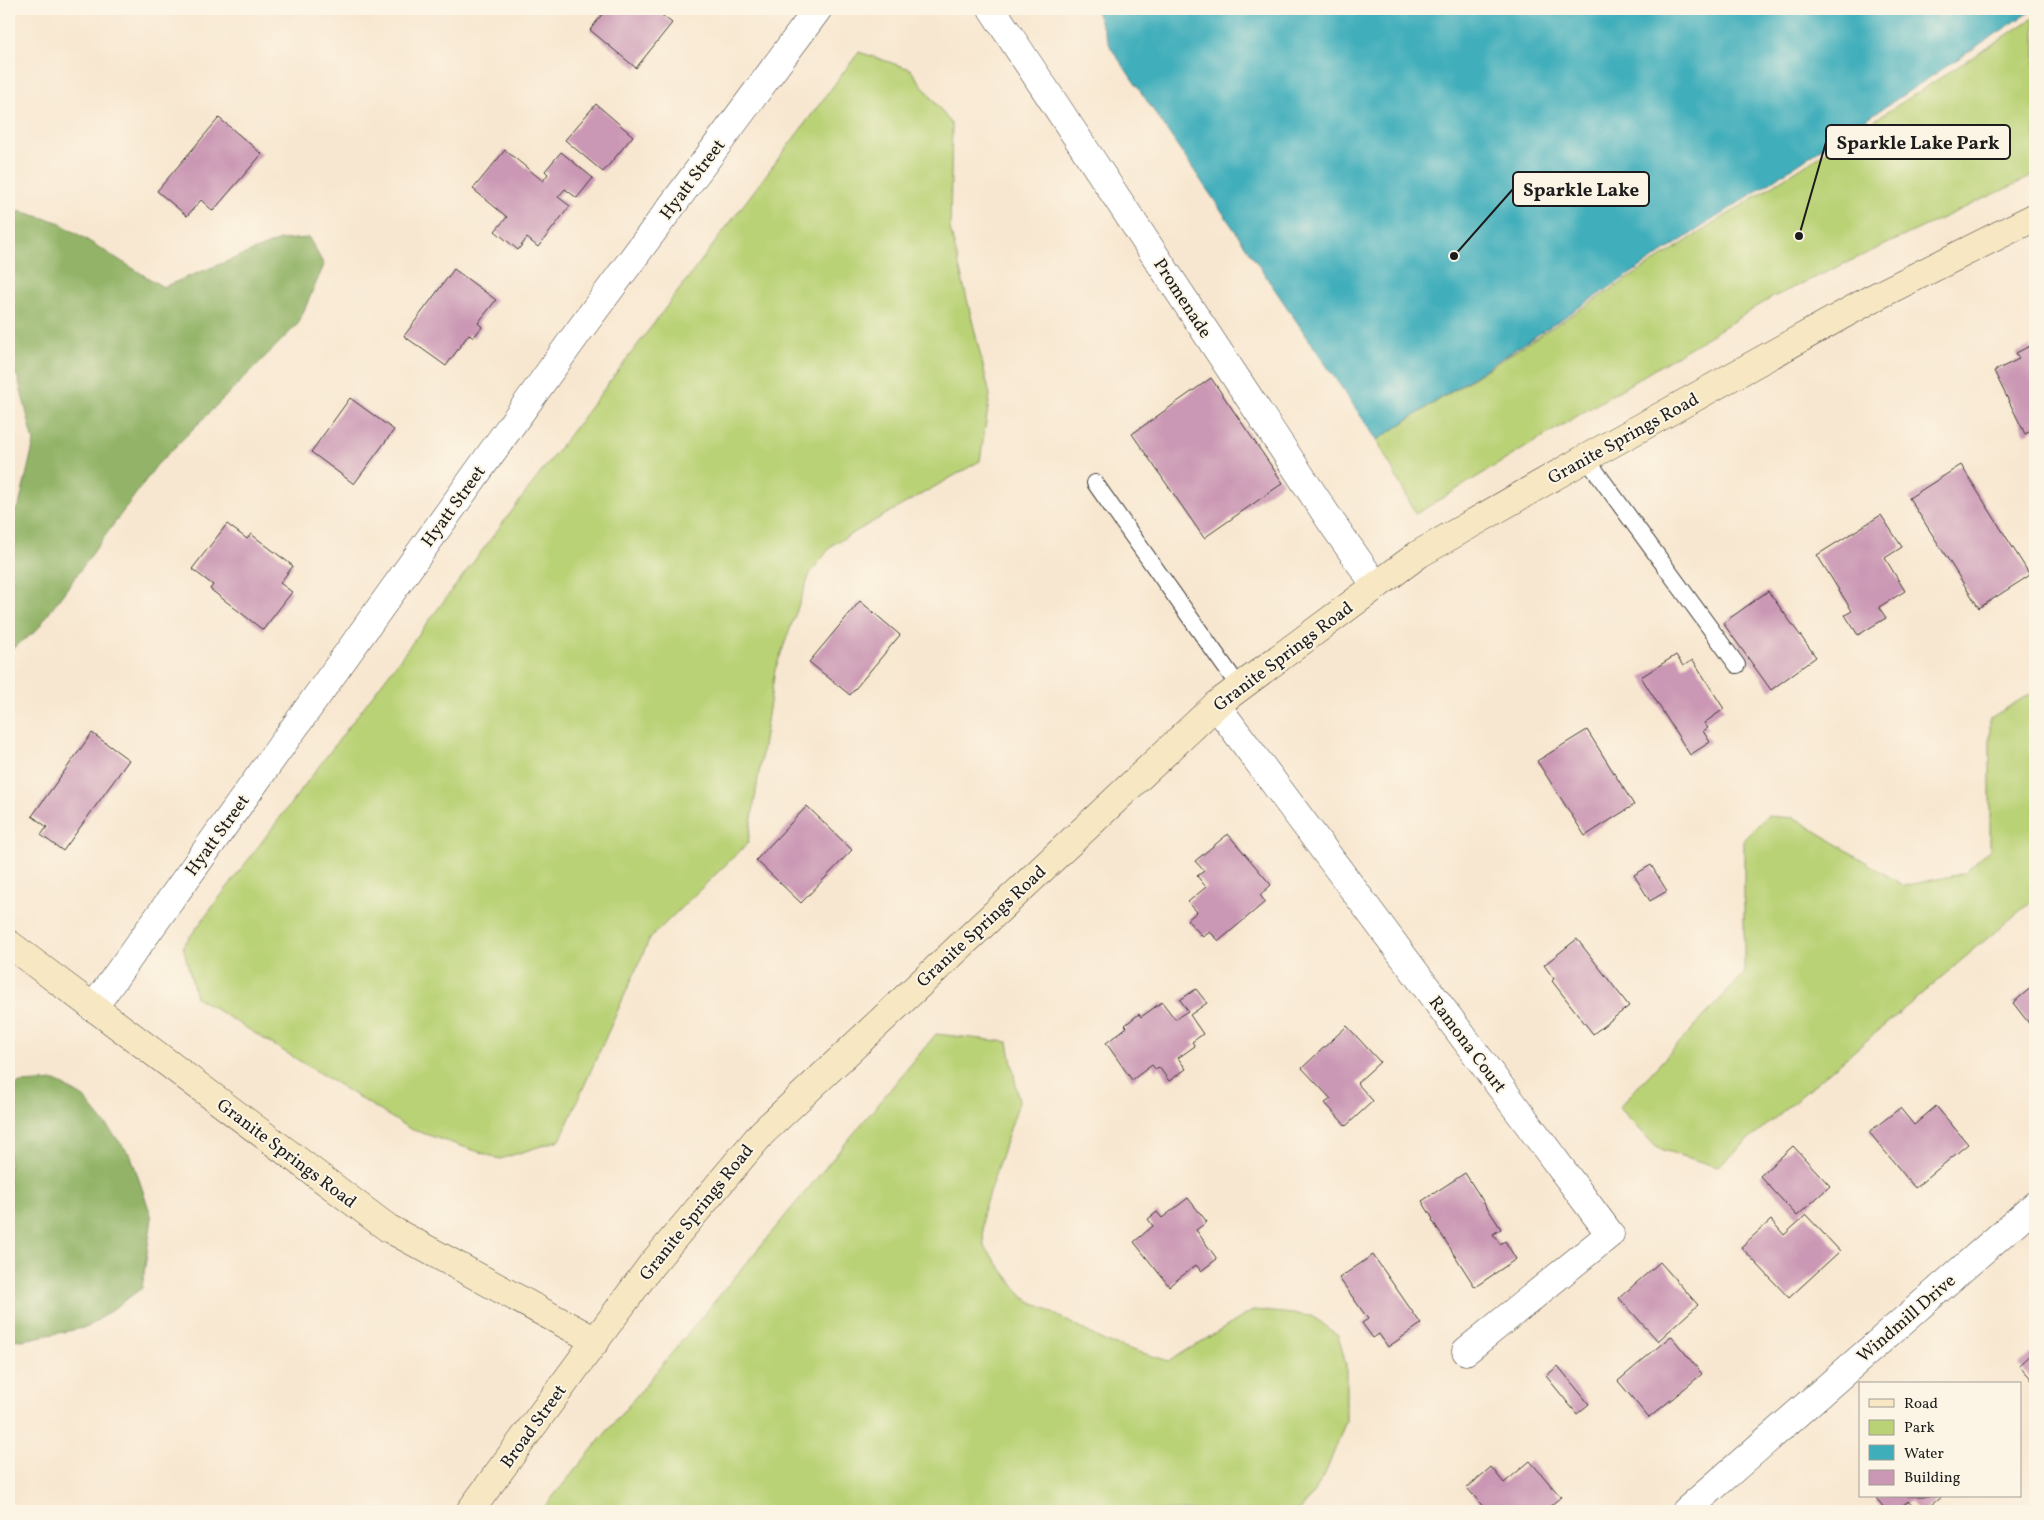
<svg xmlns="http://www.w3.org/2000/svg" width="2044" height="1520" viewBox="0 0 2044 1520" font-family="Vollkorn,serif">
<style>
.green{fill:#bad276;stroke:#6b7749}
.forest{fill:#93b467;stroke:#586842}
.water{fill:#3faebb;stroke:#2e656c}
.building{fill:#ca97b4}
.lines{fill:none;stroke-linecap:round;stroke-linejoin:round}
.lane-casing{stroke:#3d3a37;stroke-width:18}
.street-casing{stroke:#3d3a37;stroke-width:29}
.secondary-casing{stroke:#3d3a37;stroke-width:29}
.lane{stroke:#fff;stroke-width:16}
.street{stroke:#fff;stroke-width:28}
.secondary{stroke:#f7e8c3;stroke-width:28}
.labels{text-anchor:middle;stroke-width:4;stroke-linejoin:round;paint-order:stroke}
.street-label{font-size:18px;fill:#1c1c1c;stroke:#fcf5e5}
.leader{fill:none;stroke:#1c1c1c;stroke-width:2}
.callout-dot{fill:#1c1c1c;stroke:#fcf5e5;stroke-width:2}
.callout{fill:#fcf5e5;stroke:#1c1c1c;stroke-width:2}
.callout-label{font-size:19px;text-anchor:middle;font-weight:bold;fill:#1c1c1c}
</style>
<rect width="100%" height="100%" fill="#fcf5e5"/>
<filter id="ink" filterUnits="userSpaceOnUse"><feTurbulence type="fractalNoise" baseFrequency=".02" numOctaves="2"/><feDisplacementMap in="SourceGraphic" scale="10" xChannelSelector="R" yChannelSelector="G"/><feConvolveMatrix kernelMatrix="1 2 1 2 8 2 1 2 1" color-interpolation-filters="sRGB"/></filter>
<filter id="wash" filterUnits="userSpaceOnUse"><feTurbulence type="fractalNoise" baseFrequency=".0096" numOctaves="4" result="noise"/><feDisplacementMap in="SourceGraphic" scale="20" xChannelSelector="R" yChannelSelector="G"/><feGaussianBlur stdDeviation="1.12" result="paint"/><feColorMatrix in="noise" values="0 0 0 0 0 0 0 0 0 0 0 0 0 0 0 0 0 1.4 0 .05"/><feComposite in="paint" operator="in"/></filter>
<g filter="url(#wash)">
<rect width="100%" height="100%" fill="#f8e7d0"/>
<g class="green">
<path d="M2035,17V175L1773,297L1416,514L1377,440Z"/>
<path d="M859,52L910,69L952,125L950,228L990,395L980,461L832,545L810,574L775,670L748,843L650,938L560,1140L500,1159L410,1129L196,997L183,946Z"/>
<path d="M2035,691V898L1717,1167L1657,1148L1619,1107L1744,974V839L1767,816L1795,818L1904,886L1965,873L1990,849V718Z"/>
<path d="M936,1034L1008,1042L1019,1102L982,1214L984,1246L1023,1297L1106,1342L1169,1361L1254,1310L1312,1316L1338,1335L1346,1365V1421L1324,1477L1300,1511H541Z"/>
</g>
<g class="forest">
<path d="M9,208L58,222L163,287L280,240L309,238L324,265L298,324L156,466L36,631L9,651V517L19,506L34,442L18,378L9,365Z"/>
<path d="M56,1081L84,1098L131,1156L152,1218L142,1288L88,1327L23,1340L9,1339V1089L20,1083Z"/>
</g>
<path class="water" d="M1095,9H2034L1377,440L1111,48Z"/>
<g id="blocks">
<g class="building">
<path d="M597,9H654L672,23L636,68L590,30L603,13Z"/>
<path d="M596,104L633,136L603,172L565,140Z"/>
<path d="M219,118L262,154L213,211L201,200L187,216L157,191Z"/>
<path d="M505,150L543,181L548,174L545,171L561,152L593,178L577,198L565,189L558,197L570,206L538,247L527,238L518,250L495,231L507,217L473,189Z"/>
<path d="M454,269L496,300L478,323L482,327L473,338L469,334L446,366L404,336Z"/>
<path d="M2030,346L2033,352L2035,351V429L2025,434L1994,371L2019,359L2016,353Z"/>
<path d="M1211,378L1283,483L1204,538L1132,434Z"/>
<path d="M350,398L394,430L354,484L311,452Z"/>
<path d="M1961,465L2030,575L1979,608L1909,498Z"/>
<path d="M1881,515L1902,547L1885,558L1905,591L1879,607L1886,618L1858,635L1845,615L1852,611L1817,555Z"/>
<path d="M227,524L247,539L251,534L293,566L280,583L292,592L263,630L210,589L213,585L192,569Z"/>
<path d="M1768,591L1816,657L1771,690L1723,623Z"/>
<path d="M860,601L900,635L850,695L809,662Z"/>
<path d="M1676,655L1683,666L1693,660L1724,709L1704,723L1708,728L1703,731L1710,742L1690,755L1641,677Z"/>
<path d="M1587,730L1634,805L1585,836L1537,761Z"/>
<path d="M92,733L129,760L63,851L41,835L47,827L32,816Z"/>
<path d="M807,806L852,850L801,903L756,860Z"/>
<path d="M1228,834L1271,885L1260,895L1265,902L1219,941L1210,932L1203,937L1187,920L1197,912L1188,902L1206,887L1197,876L1204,871L1195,861Z"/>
<path d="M1651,865L1667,891L1650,901L1634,875Z"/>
<path d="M1577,939L1629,1006L1593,1034L1552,981L1554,979L1544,965Z"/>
<path d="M2035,984V1031L2013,1003Z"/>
<path d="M1196,989L1207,1003L1190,1015L1203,1034L1192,1042L1195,1046L1178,1058L1186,1069L1169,1081L1159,1067L1156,1070L1152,1065L1132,1080L1106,1043L1127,1027L1125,1025L1139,1014L1141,1017L1162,1002L1175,1019L1188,1011L1180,1000Z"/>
<path d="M1347,1026L1380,1062L1357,1083L1373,1101L1346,1126L1325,1103L1331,1099L1302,1068Z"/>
<path d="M1936,1106L1968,1144L1915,1188L1869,1132L1900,1108L1914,1125Z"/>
<path d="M1793,1146L1830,1186L1797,1216L1760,1176Z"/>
<path d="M1465,1173L1501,1229L1493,1234L1500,1244L1505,1241L1516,1259L1475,1287L1432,1220L1433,1219L1422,1201Z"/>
<path d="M1188,1198L1207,1222L1196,1230L1217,1259L1201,1271L1196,1265L1169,1286L1134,1242L1153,1226L1148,1219L1157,1212L1162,1218Z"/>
<path d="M1806,1215L1840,1251L1789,1298L1741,1247L1771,1220L1784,1235Z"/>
<path d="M1373,1255L1421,1324L1388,1347L1379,1334L1373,1338L1362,1323L1368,1319L1339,1278Z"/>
<path d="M1660,1262L1698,1305L1658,1341L1619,1298Z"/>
<path d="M1671,1336L1702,1374L1649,1418L1618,1381Z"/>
<path d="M2035,1350V1383L2019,1365Z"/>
<path d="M1558,1366L1589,1404L1577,1414L1546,1376Z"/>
<path d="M1530,1461L1561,1497L1544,1511H1487L1467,1488L1491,1467L1504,1483Z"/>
<path d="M1879,1496H1942L1924,1511H1918L1909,1501L1897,1511H1886L1876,1499Z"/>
</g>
</g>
</g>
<g filter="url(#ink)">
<use href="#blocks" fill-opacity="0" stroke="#3d3a37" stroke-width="1"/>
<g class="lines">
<g class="lane-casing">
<g id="lane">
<path d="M1586,458L1737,665"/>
<path d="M1095,483L1240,688"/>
</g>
</g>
<g class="street-casing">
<g id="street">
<path d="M992,9L1332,523L1376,586"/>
<path d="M1216,705L1610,1234L1466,1351"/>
<path d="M93,1008L576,335L818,9"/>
<path d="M1686,1511L2035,1205"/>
</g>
</g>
<g class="secondary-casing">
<g id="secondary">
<path d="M9,944L388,1228L596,1341"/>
<path d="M470,1511L652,1264L762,1133L1216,705L1419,554L1586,458L1873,298L2035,217"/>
</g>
</g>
<use href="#lane" class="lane"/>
<use href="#street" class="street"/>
<use href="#secondary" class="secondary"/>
</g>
</g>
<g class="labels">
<g class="street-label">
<text transform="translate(692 179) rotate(-53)" y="6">Hyatt Street</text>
<text transform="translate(1183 298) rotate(57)" y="6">Promenade</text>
<text transform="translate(1623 438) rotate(-29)" y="6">Granite Springs Road</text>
<text transform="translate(453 506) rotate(-54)" y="6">Hyatt Street</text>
<text transform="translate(1283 656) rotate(-37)" y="6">Granite Springs Road</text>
<text transform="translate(217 835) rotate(-54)" y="6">Hyatt Street</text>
<text transform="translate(981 926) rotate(-43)" y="6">Granite Springs Road</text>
<text transform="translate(1468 1044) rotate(53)" y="6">Ramona Court</text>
<text transform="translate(287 1153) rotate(37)" y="6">Granite Springs Road</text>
<text transform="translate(696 1212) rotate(-51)" y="6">Granite Springs Road</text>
<text transform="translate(1906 1318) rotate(-41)" y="6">Windmill Drive</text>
<text transform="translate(533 1426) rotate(-54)" y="6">Broad Street</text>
</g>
</g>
<path class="leader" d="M1799 236L1826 142M1454 256L1513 189"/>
<g class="callout-dot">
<circle cx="1799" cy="236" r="5"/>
<circle cx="1454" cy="256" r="5"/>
</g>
<g class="callout">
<rect x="1826" y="125" width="184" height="34" rx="5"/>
<rect x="1513" y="172" width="136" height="34" rx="5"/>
</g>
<g class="callout-label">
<text x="1918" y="149">Sparkle Lake Park</text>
<text x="1581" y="196">Sparkle Lake</text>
</g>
<rect width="2044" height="1520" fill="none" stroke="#fcf5e5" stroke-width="30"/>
<rect x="1859" y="1382" width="162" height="115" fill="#fcf5e5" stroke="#a29e95"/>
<rect x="1869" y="1399" width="25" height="8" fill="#f7e8c3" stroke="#a29e95"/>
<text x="1904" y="1408" font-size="15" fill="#1c1c1c">Road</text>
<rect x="1869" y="1420" width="25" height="15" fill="#bad276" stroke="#a29e95"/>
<text x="1904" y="1432" font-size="15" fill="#1c1c1c">Park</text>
<rect x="1869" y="1445" width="25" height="15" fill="#3faebb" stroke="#a29e95"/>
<text x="1904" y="1458" font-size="15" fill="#1c1c1c">Water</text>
<rect x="1869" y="1470" width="25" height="15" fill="#ca97b4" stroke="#a29e95"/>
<text x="1904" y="1482" font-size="15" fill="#1c1c1c">Building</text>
</svg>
